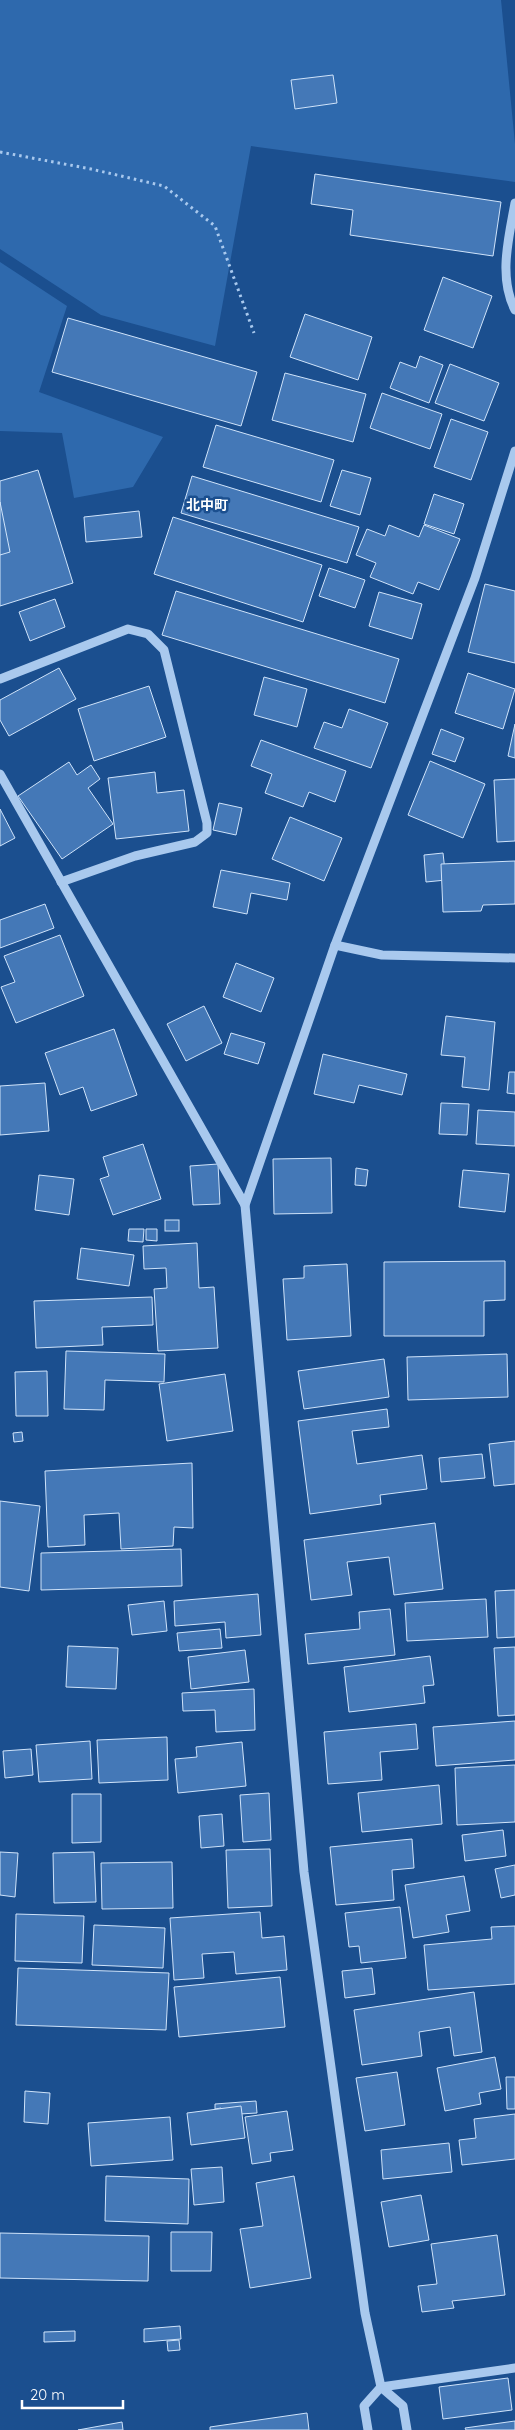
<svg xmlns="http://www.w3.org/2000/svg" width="515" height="2430" viewBox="0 0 515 2430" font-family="Quicksand,'Noto Sans JP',sans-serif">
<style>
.green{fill:#2e69ad}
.building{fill:#4478b7;stroke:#cfe3fa}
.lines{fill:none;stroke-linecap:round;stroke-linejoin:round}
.path{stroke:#a9c9ee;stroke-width:3;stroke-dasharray:2.5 4;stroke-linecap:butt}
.minor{stroke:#a9c9ee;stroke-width:9}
.labels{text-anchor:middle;stroke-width:5;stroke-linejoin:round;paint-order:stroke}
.neighbourhood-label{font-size:14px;font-weight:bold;fill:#fff;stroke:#1b4f8f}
</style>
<rect width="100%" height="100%" fill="#1b4f8f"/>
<g class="green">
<path d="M0,0H501L515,144V182L251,146L215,346L101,315L0,249Z"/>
<path d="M0,262L67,306L39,392L163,437L133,487L74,498L62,433L0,431Z"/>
</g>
<g class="building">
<path d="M333,75L337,103L295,109L291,80Z"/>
<path d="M315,174L501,202L493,256L350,235L353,210L311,204Z"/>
<path d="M443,277L492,296L473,348L424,330Z"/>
<path d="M305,314L372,337L358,380L290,357Z"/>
<path d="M68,318L257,372L241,426L52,372Z"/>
<path d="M420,356L443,365L429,403L390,388L400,362L416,368Z"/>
<path d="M450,364L499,383L484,421L435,403Z"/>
<path d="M285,373L366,394L353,442L272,420Z"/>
<path d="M382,393L442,414L430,449L370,428Z"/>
<path d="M451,419L488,432L471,480L434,467Z"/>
<path d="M216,425L334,460L321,502L203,467Z"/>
<path d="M38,470L73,583L0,606V481Z"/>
<path d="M342,470L371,478L360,515L330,506Z"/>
<path d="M192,476L359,527L347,563L181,513Z"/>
<path d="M434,494L464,504L454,534L424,524Z"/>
<path d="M0,502L10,552L0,555Z"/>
<path d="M139,511L142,537L86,542L84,517Z"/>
<path d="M173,517L322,565L303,622L154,574Z"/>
<path d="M389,525L419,537L424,525L460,539L439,590L418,582L413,594L370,577L376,563L356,555L367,529L385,536Z"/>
<path d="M329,568L365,580L355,608L319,596Z"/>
<path d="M485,584L515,591V663L468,652Z"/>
<path d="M176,591L399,659L385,703L162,635Z"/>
<path d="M379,592L422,604L412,639L369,626Z"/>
<path d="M55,599L65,627L30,641L19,612Z"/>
<path d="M59,668L76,699L9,736L0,720V700Z"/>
<path d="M468,673L515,689L503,729L455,713Z"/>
<path d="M264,677L307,689L297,727L254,715Z"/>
<path d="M149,686L166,737L94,761L78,709Z"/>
<path d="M349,709L388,723L371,768L314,748L324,722L342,728Z"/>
<path d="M515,724V758L508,756Z"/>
<path d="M441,729L464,738L455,762L432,754Z"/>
<path d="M261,740L346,771L335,802L309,792L303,807L265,793L272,774L251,766Z"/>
<path d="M430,761L485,784L463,838L408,815Z"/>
<path d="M69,762L77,775L91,765L100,779L88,788L113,824L62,859L18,796Z"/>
<path d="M155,772L157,793L184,790L189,831L116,839L108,778Z"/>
<path d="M515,779V841L497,842L494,780Z"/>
<path d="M219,803L242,808L236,835L213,830Z"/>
<path d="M0,809L15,838L0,846Z"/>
<path d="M290,817L342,838L324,881L272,859Z"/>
<path d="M443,853L446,880L426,882L424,855Z"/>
<path d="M515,861V904L483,905L481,911L443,912L441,864Z"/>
<path d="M221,870L290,883L287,900L251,893L247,914L213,907Z"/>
<path d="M45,904L54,928L0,948V920Z"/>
<path d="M60,935L84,996L16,1023L1,987L15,982L4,956Z"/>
<path d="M236,963L274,978L261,1012L223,997Z"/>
<path d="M204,1006L222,1043L186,1061L167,1024Z"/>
<path d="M446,1016L495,1022L489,1090L462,1087L465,1057L441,1055Z"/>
<path d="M114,1029L137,1095L91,1111L83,1087L60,1095L45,1053Z"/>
<path d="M231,1033L265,1043L258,1064L224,1054Z"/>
<path d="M323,1054L407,1074L402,1095L359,1085L354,1103L314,1094Z"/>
<path d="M509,1072H515V1094L507,1093Z"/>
<path d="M45,1083L49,1131L0,1135V1086Z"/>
<path d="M441,1103L469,1104L467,1135L439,1134Z"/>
<path d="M478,1110L515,1112V1146L476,1144Z"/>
<path d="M143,1144L161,1199L113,1215L100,1179L109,1176L103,1157Z"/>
<path d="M331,1158L332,1213L274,1214L273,1159Z"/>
<path d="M218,1164L220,1204L193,1205L190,1166Z"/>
<path d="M356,1168L368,1170L366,1186L355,1185Z"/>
<path d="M463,1170L509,1174L505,1212L459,1207Z"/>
<path d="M39,1175L74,1179L69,1215L35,1210Z"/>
<rect x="165" y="1220" width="14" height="11"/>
<path d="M129,1229H144L143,1242L128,1241Z"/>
<path d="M146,1229H157V1241L146,1240Z"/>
<path d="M197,1243L199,1288L214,1287L218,1348L158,1351L154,1289L167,1288L166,1268L144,1269L143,1246Z"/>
<path d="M81,1248L134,1255L129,1286L77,1279Z"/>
<path d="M505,1261V1300L484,1301V1336H384V1262Z"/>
<path d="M347,1264L351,1336L287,1340L283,1279L304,1278V1266Z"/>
<path d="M152,1297L153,1325L102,1327L103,1345L36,1348L34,1301Z"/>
<path d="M66,1351L165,1354L164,1382L105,1380L104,1410L64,1409Z"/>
<path d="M507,1354L508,1397L408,1400L407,1357Z"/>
<path d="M384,1359L389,1397L304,1409L298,1371Z"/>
<path d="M47,1371L48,1416H16L15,1372Z"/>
<path d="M225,1374L233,1431L167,1441L159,1384Z"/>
<path d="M387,1409L389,1427L352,1431L357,1464L422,1455L427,1489L380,1495L381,1504L310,1514L298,1421Z"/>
<path d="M22,1432L23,1441L14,1442L13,1433Z"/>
<path d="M515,1441V1484L494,1486L489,1444Z"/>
<path d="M482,1454L485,1478L441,1482L439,1458Z"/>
<path d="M192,1463L193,1528L174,1527L173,1546L121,1549L119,1513L84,1515L85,1545L48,1547L45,1471Z"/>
<path d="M0,1501L40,1506L29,1591L0,1587Z"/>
<path d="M435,1523L443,1589L394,1595L389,1557L347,1562L352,1595L311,1600L304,1540Z"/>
<path d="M181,1549L182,1586L41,1590V1553Z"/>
<path d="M515,1590V1637L497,1638L495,1591Z"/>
<path d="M258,1594L261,1635L226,1638L225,1622L175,1626L174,1601Z"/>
<path d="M486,1599L488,1637L407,1641L405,1603Z"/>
<path d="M164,1601L167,1631L132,1635L128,1605Z"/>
<path d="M390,1609L395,1655L308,1664L305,1634L360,1629L359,1612Z"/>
<path d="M220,1629L222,1648L179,1651L177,1633Z"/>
<path d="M68,1646L118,1648L116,1689L66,1687Z"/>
<path d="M515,1647V1715L498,1716L494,1648Z"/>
<path d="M245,1650L249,1682L191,1689L188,1657Z"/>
<path d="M430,1656L434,1685L423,1686L425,1703L349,1712L344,1667Z"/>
<path d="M254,1689L255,1730L216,1732L215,1710L183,1711L182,1693Z"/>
<path d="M515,1721V1760L436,1766L433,1727Z"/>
<path d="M416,1724L418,1749L380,1752L382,1780L328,1784L324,1732Z"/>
<path d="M167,1737L168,1780L99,1783L97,1740Z"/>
<path d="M90,1741L92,1779L39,1782L36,1745Z"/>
<path d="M242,1742L246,1786L178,1793L175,1759L197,1757L196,1747Z"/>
<path d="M31,1749L33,1775L5,1778L3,1751Z"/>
<path d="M515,1765V1822L457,1825L455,1768Z"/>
<path d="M439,1785L442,1824L362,1832L358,1793Z"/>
<path d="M269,1793L271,1840L243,1842L240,1795Z"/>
<path d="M72,1794H101V1842L72,1843Z"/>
<path d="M222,1814L224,1846L201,1848L199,1816Z"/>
<path d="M503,1830L506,1856L465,1861L462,1835Z"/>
<path d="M412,1839L414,1868L392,1870L394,1900L336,1905L330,1847Z"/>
<path d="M270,1849L272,1906L228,1908L226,1850Z"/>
<path d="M0,1852L18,1853L15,1897L0,1895Z"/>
<path d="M94,1852L96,1902L54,1903L53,1853Z"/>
<path d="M172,1862L173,1908L102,1909L101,1863Z"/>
<path d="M515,1865V1895L501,1898L495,1869Z"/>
<path d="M464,1876L470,1911L446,1915L449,1932L413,1938L405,1885Z"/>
<path d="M400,1907L406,1958L361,1963L359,1946L349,1947L345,1913Z"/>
<path d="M260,1912L262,1938L284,1936L287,1970L236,1974L234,1952L202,1954L204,1978L174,1980L170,1918Z"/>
<path d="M16,1914L84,1916L82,1963L15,1961Z"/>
<path d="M94,1925L165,1928L163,1968L92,1965Z"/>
<path d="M515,1926V1984L428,1990L424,1945L492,1939L491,1927Z"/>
<path d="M18,1968L169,1973L166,2030L16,2025Z"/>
<path d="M372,1968L375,1994L345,1998L342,1971Z"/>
<path d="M280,1977L285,2027L179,2037L174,1987Z"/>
<path d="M474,1992L482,2052L454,2056L450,2027L419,2032L422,2056L362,2065L354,2010Z"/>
<path d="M495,2057L501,2089L479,2093L481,2104L445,2111L437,2068Z"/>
<path d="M397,2072L405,2125L365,2131L356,2078Z"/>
<path d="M506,2077H515V2109H507Z"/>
<path d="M25,2091L50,2093L48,2124L24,2122Z"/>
<path d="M256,2101L257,2113L222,2115L221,2108L215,2109V2104Z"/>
<path d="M241,2106L245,2138L191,2145L187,2113Z"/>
<path d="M287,2111L293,2150L270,2153L271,2161L252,2164L245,2117Z"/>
<path d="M515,2114V2159L462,2165L459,2140L476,2138L474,2119Z"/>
<path d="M170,2117L173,2160L91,2166L88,2123Z"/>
<path d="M449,2143L452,2172L383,2179L381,2150Z"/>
<path d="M222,2167L224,2202L194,2205L191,2169Z"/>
<path d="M106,2176L189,2179L188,2224L105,2221Z"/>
<path d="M294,2176L311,2278L250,2288L240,2229L263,2226L256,2183Z"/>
<path d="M421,2195L429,2240L389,2247L381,2202Z"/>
<path d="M171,2232H212L211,2271H171Z"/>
<path d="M0,2233L149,2236L148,2281L0,2278Z"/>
<path d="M497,2235L505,2295L452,2301L454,2308L422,2312L418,2286L437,2284L431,2244Z"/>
<path d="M180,2326L181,2339L144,2342V2329Z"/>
<path d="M75,2331V2341L44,2342V2332Z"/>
<path d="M179,2340L180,2350L168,2351L167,2341Z"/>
<path d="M508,2378L512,2410L443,2419L439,2387Z"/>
<path d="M307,2413L309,2430H210V2427Z"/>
<path d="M515,2421V2430H466L465,2428Z"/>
<path d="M122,2422L123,2430H78Z"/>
</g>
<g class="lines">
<path class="path" d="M0,152L91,169L164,186L215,226L254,333"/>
<g class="minor">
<path d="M515,203C509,237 498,277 515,310"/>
<path d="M0,679L128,629L148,634L164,650L207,823V833L195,842L135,856L61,882"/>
<path d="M0,774L245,1205"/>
<path d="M335,945L382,955L515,958"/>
<path d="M368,2430L364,2406L381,2387L515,2368"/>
<path d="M407,2430L403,2406L381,2387L365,2313L304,1872L245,1205L335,945L475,578L515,451"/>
</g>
</g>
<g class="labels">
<g class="neighbourhood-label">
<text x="207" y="510">北中町</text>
</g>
</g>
<path d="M22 2400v8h101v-8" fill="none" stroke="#ffffff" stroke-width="2.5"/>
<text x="30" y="2400" font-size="15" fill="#ffffff" stroke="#1b4f8f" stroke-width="4" paint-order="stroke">20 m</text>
</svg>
